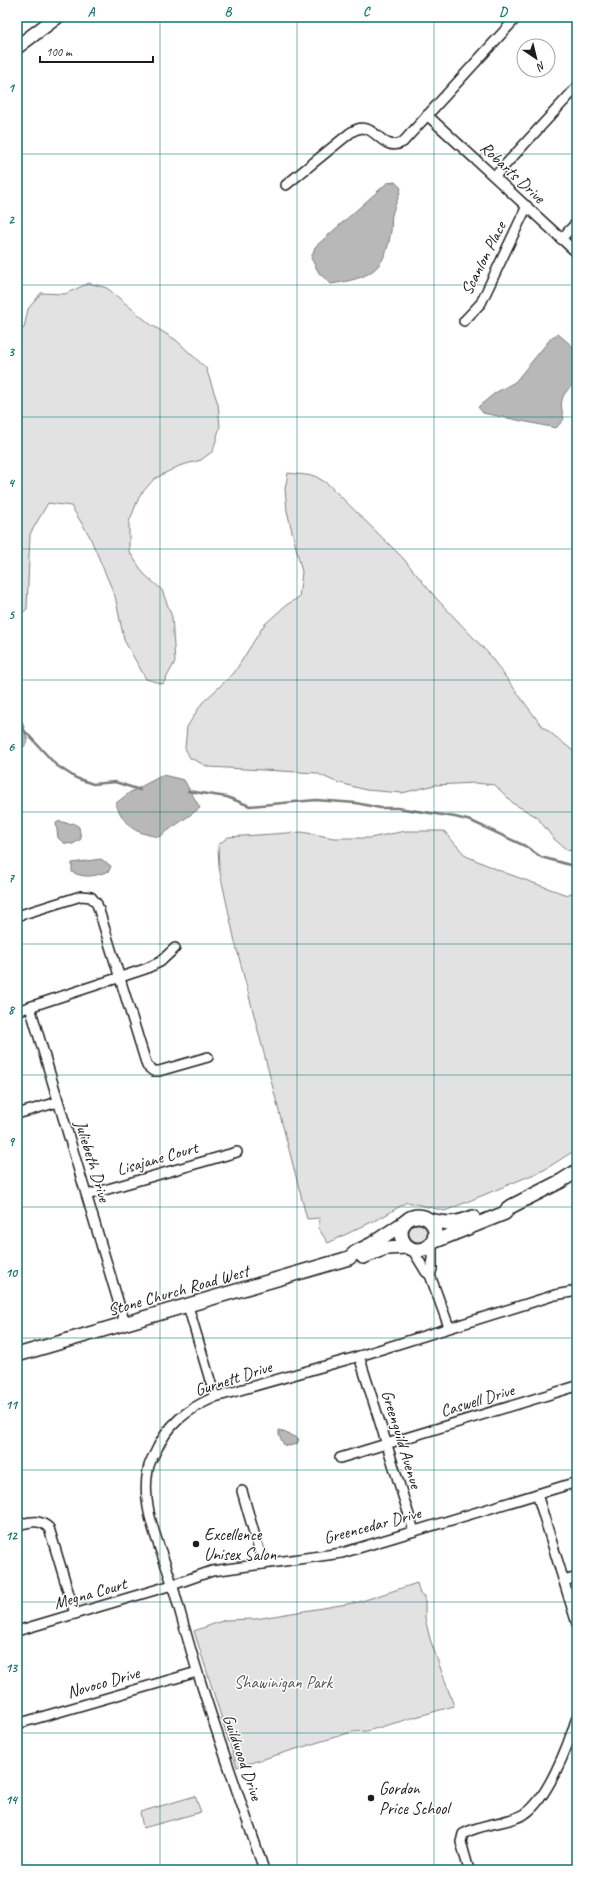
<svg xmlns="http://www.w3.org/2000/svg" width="594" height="1887" viewBox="0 0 594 1887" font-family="Caveat,sans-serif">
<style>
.green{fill:#e2e2e2;stroke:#7f7f7f}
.water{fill:#b8b8b8;stroke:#7a7a7a}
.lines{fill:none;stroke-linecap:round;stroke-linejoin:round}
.stream{stroke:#7a7a7a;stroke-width:2.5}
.street-casing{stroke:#1c1c1c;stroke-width:12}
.secondary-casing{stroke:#1c1c1c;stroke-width:16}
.street{stroke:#fff;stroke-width:9}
.secondary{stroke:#fff;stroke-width:13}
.grid{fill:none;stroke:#0f766e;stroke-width:1;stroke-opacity:0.55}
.poi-dot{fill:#1c1c1c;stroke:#fff;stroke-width:1.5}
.labels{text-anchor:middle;stroke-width:3;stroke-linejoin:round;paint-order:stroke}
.street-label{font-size:17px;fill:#1c1c1c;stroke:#fff}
.poi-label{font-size:17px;fill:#1c1c1c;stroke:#fff;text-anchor:start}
.park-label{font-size:17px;fill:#575757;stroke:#fff}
.neatline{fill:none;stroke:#0f766e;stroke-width:1.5}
.grid-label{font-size:13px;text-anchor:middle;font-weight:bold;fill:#0f766e}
</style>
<rect width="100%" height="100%" fill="#fff"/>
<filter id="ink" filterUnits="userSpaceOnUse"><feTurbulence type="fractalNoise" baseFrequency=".025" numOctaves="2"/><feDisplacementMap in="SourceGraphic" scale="8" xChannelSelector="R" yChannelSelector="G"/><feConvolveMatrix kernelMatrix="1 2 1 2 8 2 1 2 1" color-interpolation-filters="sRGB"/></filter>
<g filter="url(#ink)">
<g class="green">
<path d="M89,283L107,288L150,324L176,340L206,368L218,404L220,426L213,451L201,460L179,466L154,479L140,495L129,522V551L144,574L162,590L172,617L175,662L163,684L146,679L124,640L115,596L89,535L71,506L48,503L30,534L27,609L17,617V330L19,331L24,328L28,309L41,293L65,294Z"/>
<path d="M288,473L315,476L328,484L402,557L436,598L488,653L541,725L577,754V852L567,850L553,838L537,817L514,804L495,785L475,783L435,785L402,793L366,790L336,782L316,773L209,767L190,758L185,748L187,727L202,703L234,673L264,625L285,606L299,597L302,572L287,511L285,489Z"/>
<path d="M405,831H444L466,856L503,872L567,895L577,890V1149L544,1170L445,1211L407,1202L384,1216L328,1243L318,1228L320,1218L307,1219L235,942L219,868L218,845L228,837L302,832L334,838H370Z"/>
<circle cx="418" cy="1233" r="9"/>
<path d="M417,1583L420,1594L425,1596V1618L430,1639L454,1706L367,1731L352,1732L237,1767L194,1631L225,1620L255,1619L359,1602Z"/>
<path d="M195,1796L201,1812L143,1828L140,1812Z"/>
</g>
<g class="water">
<path d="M395,182L401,188C399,198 394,206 392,215C391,220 392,226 391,231C385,272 369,278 331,284L319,273L311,258L315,247L387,183Z"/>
<path d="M558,334L577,350V380C563,395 558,397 564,419L556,428L483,413L478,407L495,393L515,382L552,337Z"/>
<path d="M17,718L22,721L28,742L21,750L17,745Z"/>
<path d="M163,775L184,780L200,808L159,837C133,832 128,829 115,804L129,793Z"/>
<path d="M60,821L69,824L73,823L79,827L81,839L73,844L64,843L58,838L56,823Z"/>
<path d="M101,859L111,866L109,871C95,876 86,879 72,872V863Z"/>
<path d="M279,1430L299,1439L297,1444L289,1446L284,1445L279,1435Z"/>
</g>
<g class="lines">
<g class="stream">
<path d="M17,726L22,728L56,765L76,778L93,784L115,782L140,790"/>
<path d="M188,791L227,797L250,806L316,800L356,803L380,808H398L455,817L471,821L525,846L541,857L577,867"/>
</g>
<g class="street-casing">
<g id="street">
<path d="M427,115L577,253"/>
<path d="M495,176L577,87"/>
<path d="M286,185L350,133C375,115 380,155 403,142L517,17"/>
<path d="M561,239L577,222"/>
<path d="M464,321L481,303L527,206"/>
<path d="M17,916L81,896L91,897L97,904L147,1066L153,1071H159L208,1057"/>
<path d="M30,1007L125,1324"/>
<path d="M17,1011L145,969L160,962L175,948"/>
<path d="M17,1114L58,1102"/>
<path d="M87,1195L237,1152"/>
<path d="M412,1249L426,1272L430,1275L449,1327"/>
<path d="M430,1275L432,1269V1244"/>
<path d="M188,1306L215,1397"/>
<path d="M359,1356L414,1531"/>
<path d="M340,1458L577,1386"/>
<path d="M242,1491L263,1564"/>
<path d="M537,1494L577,1624"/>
<path d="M17,1525C30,1522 39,1518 49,1528L75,1614"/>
<path d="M564,1581L577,1577"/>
<path d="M17,1631L172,1585L212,1571L342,1553L577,1482"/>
<path d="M17,1724L197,1672"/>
<path d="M264,1870C243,1807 220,1744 200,1680C190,1649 182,1618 173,1587C162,1549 140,1510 148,1470C149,1464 152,1458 155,1453C167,1425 187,1409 215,1397L353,1358L555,1295L577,1291"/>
<path d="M469,1870L461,1842L463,1834C481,1824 502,1824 521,1816C546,1805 569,1743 577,1717"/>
</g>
</g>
<g class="secondary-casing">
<g id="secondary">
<path d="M17,47L57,17"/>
<circle cx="418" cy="1233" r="17"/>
<path d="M430,1220C448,1224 456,1224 473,1217"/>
<path d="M433,1242L505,1213L508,1208L561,1181L577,1171"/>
<path d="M363,1257L386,1248L408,1247"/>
<path d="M17,1355L339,1261L349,1258L356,1252L372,1244L405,1222"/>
</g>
</g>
<use href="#street" class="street"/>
<use href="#secondary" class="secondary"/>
</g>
</g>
<path class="grid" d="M160,17V1870M297,17V1870M434,17V1870M17,154H577M17,285H577M17,417H577M17,549H577M17,680H577M17,812H577M17,944H577M17,1075H577M17,1207H577M17,1338H577M17,1470H577M17,1602H577M17,1733H577"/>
<g class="poi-dot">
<circle cx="196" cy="1544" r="4"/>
<circle cx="371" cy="1798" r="4"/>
</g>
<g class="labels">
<g class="street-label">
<text transform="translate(513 172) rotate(43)" y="6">Robarts Drive</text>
<text transform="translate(483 258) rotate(-63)" y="6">Scanlon Place</text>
<text transform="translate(157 1158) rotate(-16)" y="6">Lisajane Court</text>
<text transform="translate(93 1161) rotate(73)" y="6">Juliebeth Drive</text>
<text transform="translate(178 1290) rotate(-16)" y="6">Stone Church Road West</text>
<text transform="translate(233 1378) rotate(-18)" y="6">Gurnett Drive</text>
<text transform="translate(477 1400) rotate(-17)" y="6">Caswell Drive</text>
<text transform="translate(402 1439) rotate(73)" y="6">Greenguild Avenue</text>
<text transform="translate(372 1525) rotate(-15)" y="6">Greencedar Drive</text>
<text transform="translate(90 1593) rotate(-16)" y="6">Megna Court</text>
<text transform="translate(103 1682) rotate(-16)" y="6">Novoco Drive</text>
<text transform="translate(243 1757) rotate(71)" y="6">Guildwood Drive</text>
</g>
<g class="poi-label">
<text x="204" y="1540">Excellence<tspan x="204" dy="20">Unisex Salon</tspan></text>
<text x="379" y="1794">Gordon<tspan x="379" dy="20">Price School</tspan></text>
</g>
<g class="park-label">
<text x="283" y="1688">Shawinigan Park</text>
</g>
</g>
<rect width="594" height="1887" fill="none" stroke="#fff" stroke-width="44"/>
<g transform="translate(536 58) rotate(145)"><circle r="19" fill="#ffffff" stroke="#a4a4a4"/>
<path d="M0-3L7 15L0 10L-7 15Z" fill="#1c1c1c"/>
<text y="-6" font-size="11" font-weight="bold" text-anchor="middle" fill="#1c1c1c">N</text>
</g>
<path d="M40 56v6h113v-6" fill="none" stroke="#1c1c1c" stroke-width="2"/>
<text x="46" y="56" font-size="12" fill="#1c1c1c" stroke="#ffffff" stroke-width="3" paint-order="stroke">100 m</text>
<rect x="22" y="22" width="550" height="1843" class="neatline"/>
<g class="grid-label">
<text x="91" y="16">A</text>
<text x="228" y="16">B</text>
<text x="366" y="16">C</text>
<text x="503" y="16">D</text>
<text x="11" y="92">1</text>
<text x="11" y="224">2</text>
<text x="11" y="356">3</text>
<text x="11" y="487">4</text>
<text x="11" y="619">5</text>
<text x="11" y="751">6</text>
<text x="11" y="882">7</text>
<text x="11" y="1014">8</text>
<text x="11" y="1146">9</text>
<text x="11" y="1277">10</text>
<text x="11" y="1409">11</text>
<text x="11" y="1540">12</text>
<text x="11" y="1672">13</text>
<text x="11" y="1804">14</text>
</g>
</svg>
